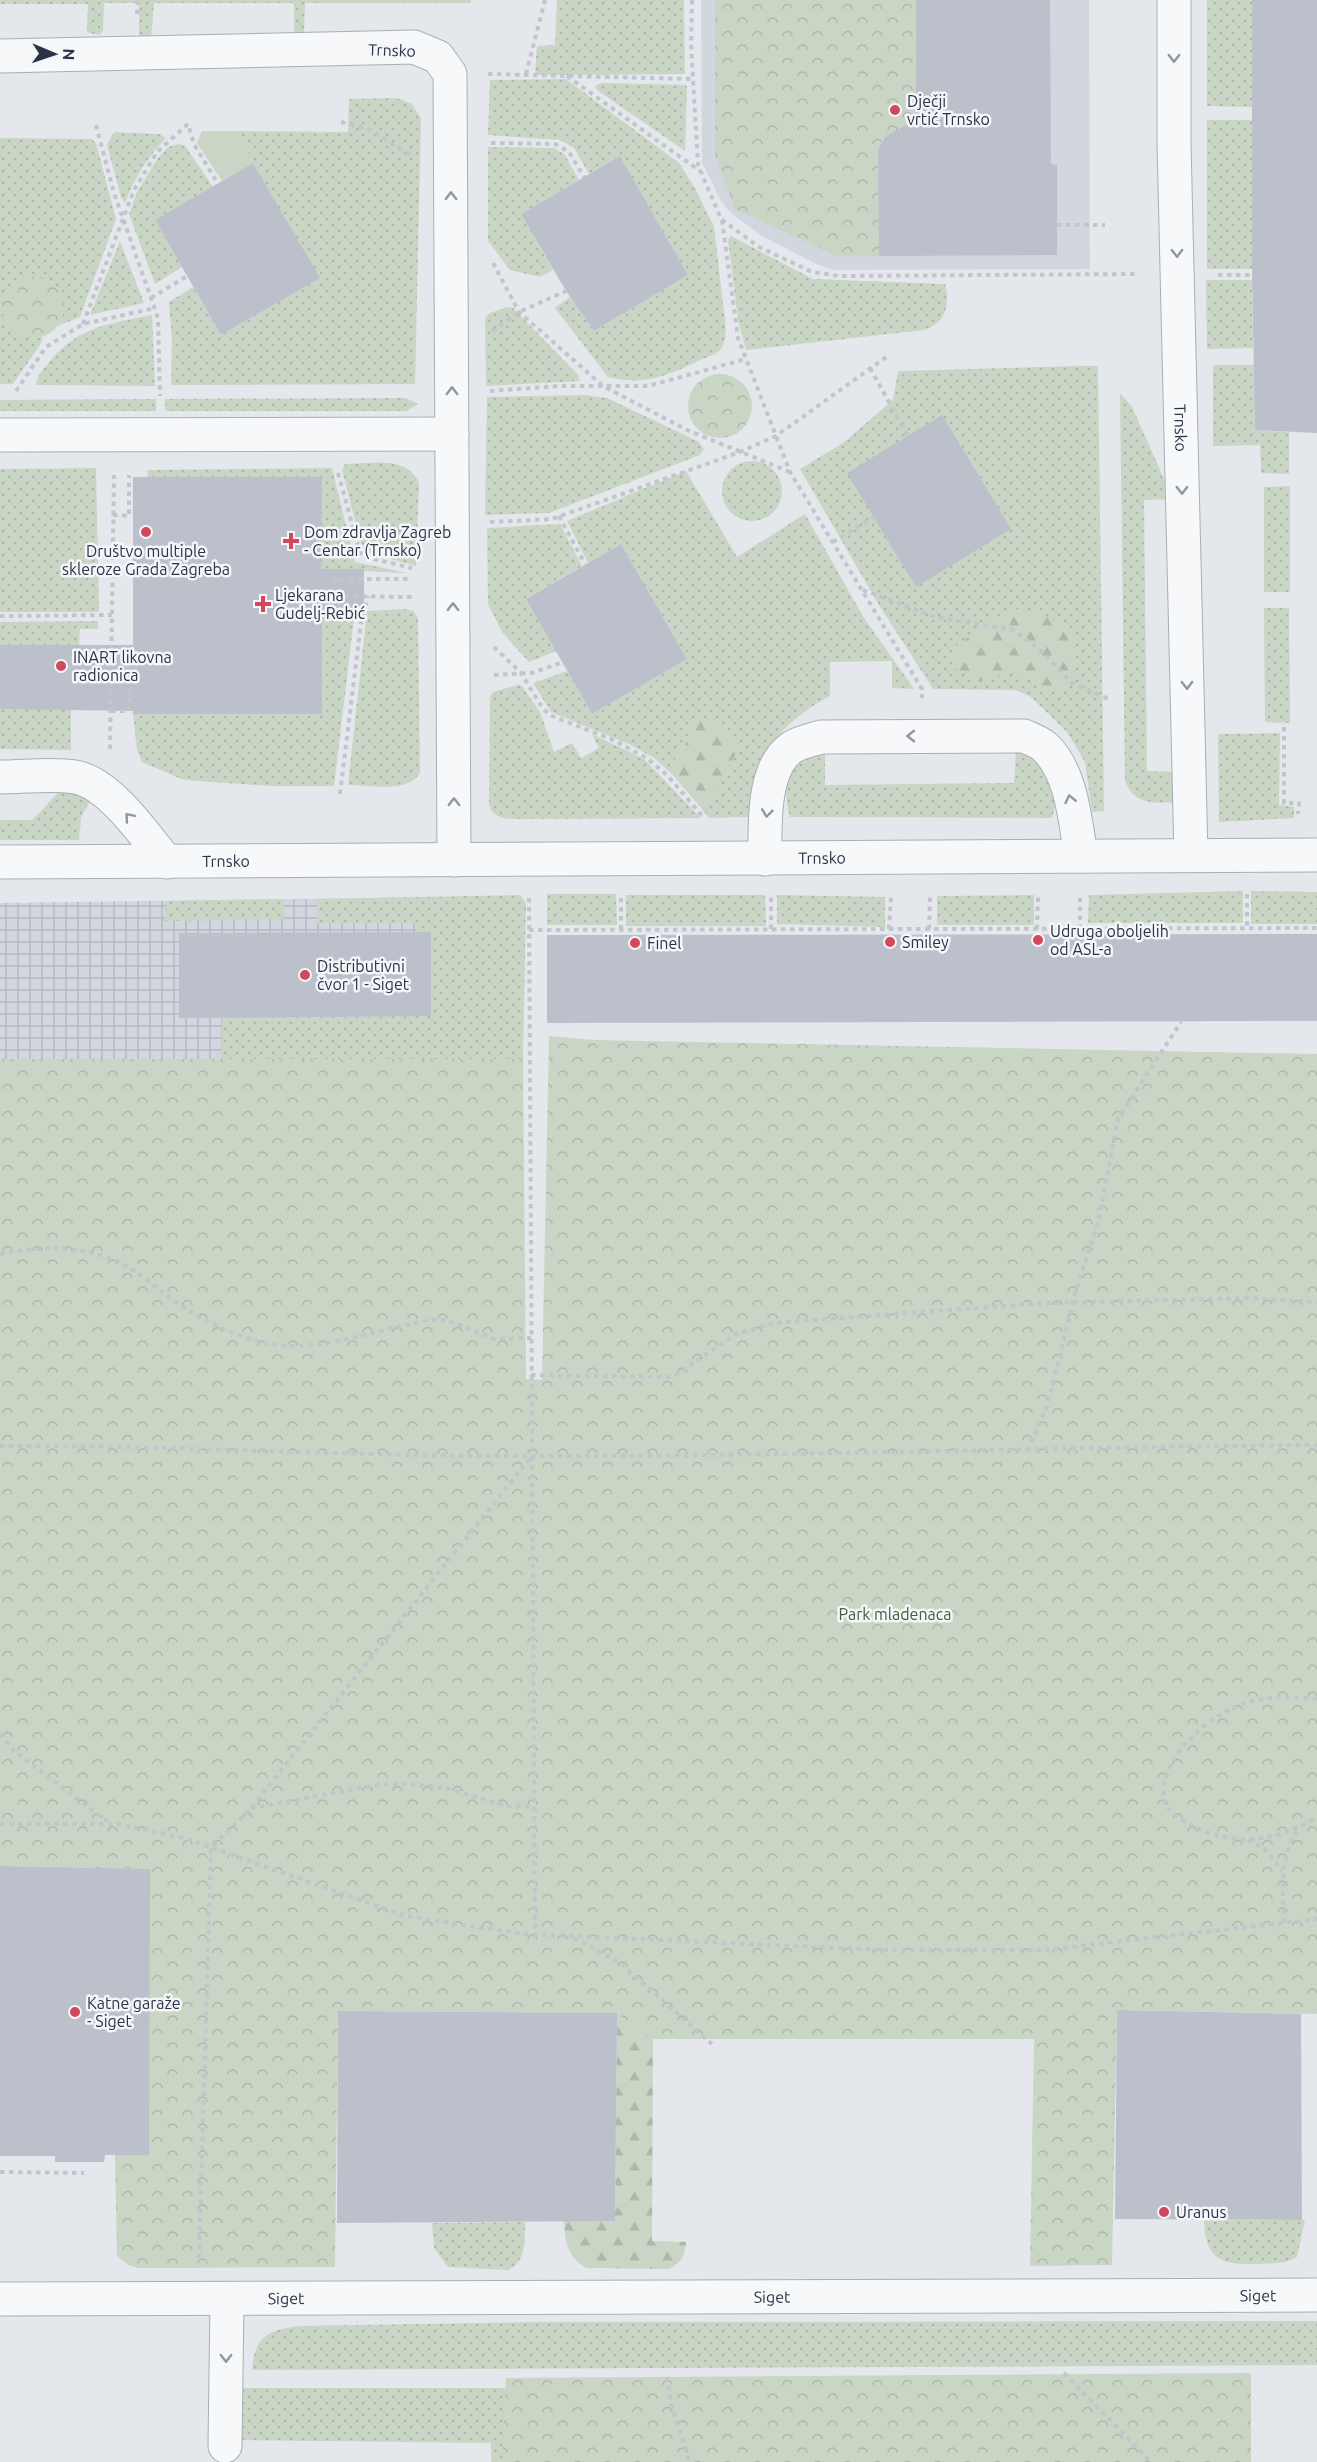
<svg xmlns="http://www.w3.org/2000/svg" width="1317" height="2462" viewBox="0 0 1317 2462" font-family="Ubuntu,sans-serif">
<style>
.built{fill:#d2d6de}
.industrial{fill:url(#industrial-grid)}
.grass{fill:url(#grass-dots)}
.forest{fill:url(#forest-firs)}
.park{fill:url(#park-crowns)}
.garden{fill:#c9d6c5}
.building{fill:#bbc0ca}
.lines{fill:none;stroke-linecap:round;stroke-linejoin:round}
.minor-casing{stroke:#a9aeb7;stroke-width:35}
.path{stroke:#c2c5cb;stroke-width:4;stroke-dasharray:4.5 4.5;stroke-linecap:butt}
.minor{stroke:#f7f8fa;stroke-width:33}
.oneway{stroke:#9196a0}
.poi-dot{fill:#d1495b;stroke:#f4f6f9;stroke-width:2}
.labels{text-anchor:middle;stroke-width:5;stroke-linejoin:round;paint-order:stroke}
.street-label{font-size:16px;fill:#2b3445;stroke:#f4f6f9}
.poi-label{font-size:16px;fill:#2b3445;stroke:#f4f6f9;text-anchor:start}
.park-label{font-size:16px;fill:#3f6138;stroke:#f4f6f9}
</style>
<defs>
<pattern id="industrial-grid" width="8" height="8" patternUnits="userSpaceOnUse" patternTransform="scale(1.5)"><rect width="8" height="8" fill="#d2d6de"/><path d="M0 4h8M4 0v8" fill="none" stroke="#b4b8c0"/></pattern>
<pattern id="grass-dots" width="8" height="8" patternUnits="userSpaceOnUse" patternTransform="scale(1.5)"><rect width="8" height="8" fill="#c9d6c5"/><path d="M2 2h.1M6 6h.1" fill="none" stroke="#adb8ab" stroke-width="1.8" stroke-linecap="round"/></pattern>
<pattern id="forest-firs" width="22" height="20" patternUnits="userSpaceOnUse" patternTransform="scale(1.5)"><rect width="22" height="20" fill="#c9d6c5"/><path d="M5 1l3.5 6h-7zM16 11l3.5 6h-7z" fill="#adb8ab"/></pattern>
<pattern id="park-crowns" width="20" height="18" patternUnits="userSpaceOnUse" patternTransform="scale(1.5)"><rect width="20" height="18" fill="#c9d6c5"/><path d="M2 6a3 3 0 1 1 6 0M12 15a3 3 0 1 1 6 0" fill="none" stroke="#adb8ab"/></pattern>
</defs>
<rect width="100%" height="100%" fill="#e4e7ec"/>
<path class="built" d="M701,0H1089L1090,269L834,270L816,264L762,236L731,213L721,201L702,163Z"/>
<path class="industrial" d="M447,897L450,1059H0V903Z"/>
<g class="grass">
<path d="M0,0H322V3H305L304,34L294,36V3H154L151,38H139V3H104L103,31L99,35L87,32L88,4H0Z"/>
<path d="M557,0H684L685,74L535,75L537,46L555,45Z"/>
<path d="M1207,0H1252V107L1207,106Z"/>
<path d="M566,79L679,163L695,188L714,227L726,329C725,336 725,346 719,351C714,356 704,358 698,361C668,376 642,386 608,377L555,308L570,297L594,331L688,275L620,156L589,174L574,148L560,140L488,135L490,80Z"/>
<path d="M601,83L687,85L685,151L597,90L595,86Z"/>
<path d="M397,98L412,104L421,118L415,384L171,385L172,341L169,302L193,287L221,335L319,278L253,163L240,131L348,132L349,99Z"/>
<rect x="1207" y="120" width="45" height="149"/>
<path d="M114,132L159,134L166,138C148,156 134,179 125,203L121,197L107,145Z"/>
<path d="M0,138L91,139L96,143L116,219L80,317L58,326C68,308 64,295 51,281L33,338L43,337L40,345L13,384H0Z"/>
<path d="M179,144L185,146L213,187L155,220L182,267L155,284L129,214L137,192L158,158L168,147Z"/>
<path d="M488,147L554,148L565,155L579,180L521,214L553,270L540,277L510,270L488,241Z"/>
<path d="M731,236L813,279L945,284C950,304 946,324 924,330L746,350L738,320L728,240Z"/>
<path d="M120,241L144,303L90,315Z"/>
<path d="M1206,280H1252L1253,348L1207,349Z"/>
<path d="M508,307L513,308L578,375L580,381L486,386L485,318L490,313Z"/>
<path d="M152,315L155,386L36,385C37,375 43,370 49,362C79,326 109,324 152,315Z"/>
<path d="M1213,365H1254L1255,430L1289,432V474L1261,473L1260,445L1213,446Z"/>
<path d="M1076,366H1098L1104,811L1092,812L1085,762L1067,732L1031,697L1016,690L933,689L879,605L800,469L843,443L893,400L898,371Z"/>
<path d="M1120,393L1132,407L1173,499L1144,500L1147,771L1179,772V803C1156,802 1135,807 1125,781Z"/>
<path d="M585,395L607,398L699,442L704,449L700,455L549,513L485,515L487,397Z"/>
<path d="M406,398L418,404L407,411H165V399Z"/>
<path d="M156,399V411H0V400Z"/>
<circle cx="752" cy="491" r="30"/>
<path d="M345,464C369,464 407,455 419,483L416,566L363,551L342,470Z"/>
<path d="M96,468L99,612H0V469Z"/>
<path d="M332,468L355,562L407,573L321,569V477H147L148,470Z"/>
<path d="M686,471L737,557L805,514L864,618L914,689L892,688V661L830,662V696C797,713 767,740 755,776C751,789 751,803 748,817L709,818L701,808L715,794L691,721L686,744L673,762V775L654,758L631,745L551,712L533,683L567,671L592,714L687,659L621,544L588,563L567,521Z"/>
<path d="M1290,486V592H1264V487Z"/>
<path d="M560,524L582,566L526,599L556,651L529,662L502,632L488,604L487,528Z"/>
<path d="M1264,608H1289L1290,723L1265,722Z"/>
<path d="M405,609L413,611L418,618L420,773C407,794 369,785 348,785L367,611Z"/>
<path d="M322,618H354L334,786H271L184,780L142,762L137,750L133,714H321Z"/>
<path d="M98,621V629H80L79,645H0V622Z"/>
<path d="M518,685L522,686L540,712L554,752L572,743L581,758L599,748L592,734L644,759L701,818L513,819C502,818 492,817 489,805L490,697L493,692Z"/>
<path d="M71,708V750L0,749V709Z"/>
<path d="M1280,733L1279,805L1294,807V818L1219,822L1218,734Z"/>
<path d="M1016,750C1043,759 1063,789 1052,818L790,817C780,780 789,764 825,751V785L1014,783Z"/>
<path d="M59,792L74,793L90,801L81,817L79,840H0V820H32Z"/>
<path d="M1243,891V923H1088L1089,895Z"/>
<path d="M1251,891L1317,892V924H1251Z"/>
<path d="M547,894H616L617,925H547Z"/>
<path d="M520,895L526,903L523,1059L221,1060L222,1018L431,1016L430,932H417L416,923H317V899Z"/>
<path d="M626,895H765L766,926H626Z"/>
<path d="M777,895L885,897V927L777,924Z"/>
<path d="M1034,895V925H937V896Z"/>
<path d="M284,899V919L165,921L166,901Z"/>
<path d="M1204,2220H1305L1297,2257C1285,2264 1273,2263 1260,2264C1223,2265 1205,2262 1204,2220Z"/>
<path d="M525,2222C525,2239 526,2263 508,2270L448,2267L434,2248L432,2223Z"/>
<path d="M1317,2321V2365L252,2370C255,2335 267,2331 299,2326L540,2322Z"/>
<path d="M241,2388H532L680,2462H491V2443L239,2440Z"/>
</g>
<g class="forest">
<path d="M322,0H471L470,3H322Z"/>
<path d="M1010,608L1040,613L1056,622L1072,636L1076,667L1065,688L1047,691C1015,668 1014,670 977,682L955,668L953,648Z"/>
<path d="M707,718L723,724L738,749L715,794L701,808L673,775V762L686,744L690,721Z"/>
<path d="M617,2013L658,2025L653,2039L652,2241L686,2242C685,2256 682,2262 669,2269L587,2268C567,2258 565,2241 564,2221L615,2220Z"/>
</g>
<g class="park">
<path d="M715,0H916V133C900,133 884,130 878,149L879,256H837L735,209L715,155Z"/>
<circle cx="33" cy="307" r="31"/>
<circle cx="720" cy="406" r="32"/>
<path d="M549,1036L595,1040L1317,1054V2014L1117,2010L1112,2265L1030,2266L1034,2039H653L617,2013L338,2011L335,2267L138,2268L128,2265L117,2256L115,2155H149V1869L0,1866V1059H523L526,1379L542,1380Z"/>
<path d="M1251,2373V2462H502L506,2378Z"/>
</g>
<path class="garden" d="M202,131H240L253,163L222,181L197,143Z"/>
<g class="building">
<path d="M916,0H1050L1051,164L1057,165V255L879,256L878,149L886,136L916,120Z"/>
<path d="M1252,0H1317V433L1255,430L1252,269Z"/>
<path d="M620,156L688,275L594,331L566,291L521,214Z"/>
<path d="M253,163L320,278L221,335L155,220Z"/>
<path d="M942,415L1011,529L916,587L847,473Z"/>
<path d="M133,477H322L321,569H364V618L322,619V714H133V711L0,709V645H133Z"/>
<path d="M621,544L687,659L592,714L526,599Z"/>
<path d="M431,932V1016L179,1018V933Z"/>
<path d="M1317,934V1021L547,1023V935Z"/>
<path d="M0,1866L150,1869L149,2155H105L104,2162H55V2156H0Z"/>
<path d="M1117,2010L1301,2014L1302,2220L1115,2219Z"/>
<path d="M338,2011L617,2013L615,2221L337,2223Z"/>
</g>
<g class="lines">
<g class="minor-casing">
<g id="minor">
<path id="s1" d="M1174,0V143L1191,855"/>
<path d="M0,56L414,47L438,57L450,74L454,860"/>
<path d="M0,435L452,434"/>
<path d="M0,777C24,777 52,773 75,777C110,783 145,836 167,862"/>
<path d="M765,859C765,826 762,769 791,748C799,742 812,740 821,737L1024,736C1031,739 1039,742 1045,747C1072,773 1075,820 1081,856"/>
<path id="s2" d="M0,862L1317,855"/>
<path id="s3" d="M0,2299L1317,2295"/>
<path d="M225,2446L227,2300"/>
</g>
</g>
<g class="path">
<path d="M692,0L691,43L698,165L721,219L759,247L812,272L839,276L1138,274"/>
<path d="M137,14L138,0"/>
<path d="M488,74L693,79"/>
<path d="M526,74L545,0"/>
<path d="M567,76L700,171"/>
<path d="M341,122L370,130L410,155"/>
<path d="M96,125L114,193L158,318L160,396"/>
<path d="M491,143L555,144L569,152L584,177"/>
<path d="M722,220L738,338L790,472L922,689V698"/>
<path d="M1057,225H1105"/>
<path d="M493,263L519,312L603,386L687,430L790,472"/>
<path d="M1218,275H1252"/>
<path d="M151,298L187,276"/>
<path d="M83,324L134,190L157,152L188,124L194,144L218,184"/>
<path d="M492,331L519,312L566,291"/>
<path d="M870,368L908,436"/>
<path d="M16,391L46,347L83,324L155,308"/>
<path d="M490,391L559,386H648L746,359"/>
<path d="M338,473L361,556L412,568"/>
<path d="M113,515L129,516V475"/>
<path d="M559,516L585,564"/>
<path d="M490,522L552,519L740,452L776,436L889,355"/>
<path d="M833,542L874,517"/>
<path d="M863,590L935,617L1013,630L1038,648L1072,683L1111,700"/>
<path d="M321,596H335V579H412"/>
<path d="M335,596L412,597"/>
<path d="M0,616L112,615"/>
<path d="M494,647L521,673L543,709L552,716L611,739L647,758L668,776L703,817"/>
<path d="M494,675L532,673L563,662"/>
<path d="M111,711H129V666L111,665"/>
<path d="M1284,727V803H1299L1298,814"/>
<path d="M110,749L114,475"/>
<path d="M340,794L361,623L368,596"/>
<path d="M1247,894V928"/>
<path d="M529,898L535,1934"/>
<path d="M621,898V930"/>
<path d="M771,929V896"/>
<path d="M889,929L891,897"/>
<path d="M929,929L930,897"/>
<path d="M1037,929L1038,897"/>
<path d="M1080,929V897"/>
<path d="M529,930L1317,928"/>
<path d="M0,1254C39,1246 79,1245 117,1261C139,1271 154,1287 173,1300C202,1321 242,1340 278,1345C322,1351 386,1327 431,1320H446L495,1339L531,1338"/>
<path d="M531,1375L673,1377L736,1334L773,1323L1044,1303L1246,1298L1317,1302"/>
<path d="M0,1446C170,1445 340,1456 510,1456C779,1457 1048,1447 1317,1445"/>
<path d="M1028,1451L1048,1403L1076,1290L1098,1223L1118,1119L1181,1022"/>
<path d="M1317,1699C1295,1697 1271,1696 1249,1702C1212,1712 1159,1756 1164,1798C1165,1809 1176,1816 1184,1821C1230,1848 1272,1844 1317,1817"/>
<path d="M0,1734L14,1751L111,1824"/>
<path d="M251,1808L377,1785L408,1784L446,1788L507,1806L533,1807"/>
<path d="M0,1824H118L184,1838L406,1916L523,1934L886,1950H1043L1317,1919"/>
<path d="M1248,1840L1265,1849L1282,1871"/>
<path d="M1284,1923C1283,1889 1279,1857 1299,1828"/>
<path d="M574,1938L619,1962L712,2044"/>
<path d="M0,2172L84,2173"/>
<path d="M199,2258L211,1848L251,1808L531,1457"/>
<path d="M1064,2373L1151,2462"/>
<path d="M667,2377L671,2403L690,2462"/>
</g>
<use href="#minor" class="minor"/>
</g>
<defs><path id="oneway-chevron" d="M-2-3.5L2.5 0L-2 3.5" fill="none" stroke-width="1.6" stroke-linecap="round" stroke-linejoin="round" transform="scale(1.5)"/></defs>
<g class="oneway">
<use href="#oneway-chevron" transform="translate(1174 58) rotate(90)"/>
<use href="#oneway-chevron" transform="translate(451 196) rotate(-91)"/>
<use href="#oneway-chevron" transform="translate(1177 253) rotate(89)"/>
<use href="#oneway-chevron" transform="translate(452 391) rotate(-90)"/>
<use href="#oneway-chevron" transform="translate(1182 490) rotate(89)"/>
<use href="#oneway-chevron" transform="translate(453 607) rotate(-90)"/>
<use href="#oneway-chevron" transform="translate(1187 685) rotate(89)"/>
<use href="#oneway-chevron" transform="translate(911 736) rotate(179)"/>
<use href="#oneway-chevron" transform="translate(1070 799) rotate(-103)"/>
<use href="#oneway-chevron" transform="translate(454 802) rotate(-90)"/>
<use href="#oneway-chevron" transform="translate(767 813) rotate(97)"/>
<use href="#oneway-chevron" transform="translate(129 817) rotate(-130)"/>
<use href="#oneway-chevron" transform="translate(226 2358) rotate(90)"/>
</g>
<g class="poi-dot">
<circle cx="895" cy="110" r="6"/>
<circle cx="146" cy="532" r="6"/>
<path d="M288 532h6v6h6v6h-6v6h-6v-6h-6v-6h6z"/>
<path d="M260 595h6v6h6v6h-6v6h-6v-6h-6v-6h6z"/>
<circle cx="61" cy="666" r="6"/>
<circle cx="1038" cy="940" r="6"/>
<circle cx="890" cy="942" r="6"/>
<circle cx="635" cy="943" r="6"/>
<circle cx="305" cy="975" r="6"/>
<circle cx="75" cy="2012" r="6"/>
<circle cx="1164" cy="2212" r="6"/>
</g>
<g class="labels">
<g class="street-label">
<text transform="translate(392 50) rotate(2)" y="6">Trnsko</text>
<text dy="6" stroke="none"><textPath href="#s1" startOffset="428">Trnsko</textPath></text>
<text dy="6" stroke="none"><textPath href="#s2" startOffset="822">Trnsko</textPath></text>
<text dy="6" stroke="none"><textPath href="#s2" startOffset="226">Trnsko</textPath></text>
<text dy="6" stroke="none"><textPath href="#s3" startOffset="1258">Siget</textPath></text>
<text dy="6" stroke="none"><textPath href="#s3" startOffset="772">Siget</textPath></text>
<text dy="6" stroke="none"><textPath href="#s3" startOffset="286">Siget</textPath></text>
</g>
<g class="poi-label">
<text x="907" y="107">Dječji<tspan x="907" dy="18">vrtić Trnsko</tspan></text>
<text x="304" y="538">Dom zdravlja Zagreb<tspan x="304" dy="18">- Centar (Trnsko)</tspan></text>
<text x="146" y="557" text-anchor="middle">Društvo multiple<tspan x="146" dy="18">skleroze Grada Zagreba</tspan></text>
<text x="275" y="601">Ljekarana<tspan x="275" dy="18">Gudelj-Rebić</tspan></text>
<text x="73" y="663">INART likovna<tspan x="73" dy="18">radionica</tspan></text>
<text x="1050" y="937">Udruga oboljelih<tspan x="1050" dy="18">od ASL-a</tspan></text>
<text x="902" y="948">Smiley</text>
<text x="647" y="949">Finel</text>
<text x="317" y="972">Distributivni<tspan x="317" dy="18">čvor 1 - Siget</tspan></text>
<text x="87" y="2009">Katne garaže<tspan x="87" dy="18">- Siget</tspan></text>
<text x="1176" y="2218">Uranus</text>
</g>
<g class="park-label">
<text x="895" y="1620">Park mladenaca</text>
</g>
</g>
<g transform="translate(54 54) rotate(92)" stroke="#f4f6f9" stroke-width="4.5" paint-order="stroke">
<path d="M0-4.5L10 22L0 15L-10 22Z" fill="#2b3445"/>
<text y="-9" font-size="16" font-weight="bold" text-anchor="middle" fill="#2b3445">N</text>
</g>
</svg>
